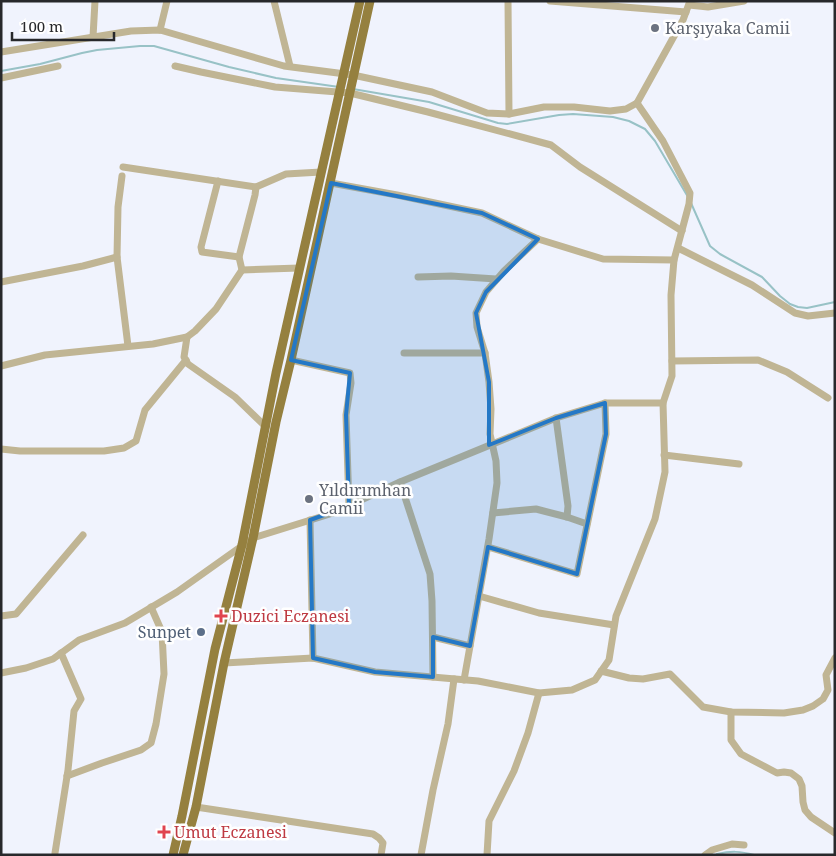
<svg xmlns="http://www.w3.org/2000/svg" width="836" height="856" viewBox="0 0 836 856" font-family="'Noto Serif',serif">
<style>
.lines{fill:none;stroke-linecap:round;stroke-linejoin:round}
.stream{stroke:#98c2c6;stroke-width:2}
.minor{stroke:#c0b594;stroke-width:7}
.major{stroke:#95803f;stroke-width:9}
.marked{fill:#2478c6;fill-opacity:0.2;stroke:#2478c6;stroke-width:4;stroke-linejoin:round}
.worship-dot{fill:#6b7280;stroke:#fff;stroke-width:2}
.health-dot{fill:#e0444e;stroke:#fff;stroke-width:2}
.service-dot{fill:#5c6f8a;stroke:#fff;stroke-width:2}
.labels{text-anchor:middle;stroke-width:5;stroke-linejoin:round;paint-order:stroke}
.worship-label{font-size:16px;fill:#5b616d;stroke:#fff;text-anchor:start}
.health-label{font-size:16px;fill:#be3a42;stroke:#fff;text-anchor:start}
.service-label{font-size:16px;fill:#4e5e75;stroke:#fff;text-anchor:end}
</style>
<rect width="100%" height="100%" fill="#f0f3fd"/>
<g class="lines">
<g class="stream">
<path d="M1,71L40,64L82,53L97,50L140,46H154L229,67L276,78L339,87"/>
<path d="M353,89L429,102L498,123L507,124L559,115L573,114L613,117L629,121L645,129L655,141L688,197"/>
<path d="M691,203L710,246L720,254L762,277L780,296L790,304L798,307L807,308L835,302"/>
<path d="M717,854C731,851 740,851 754,855"/>
</g>
<g class="minor">
<path d="M274,1L290,66"/>
<path d="M508,1L509,114"/>
<path d="M550,1L686,12"/>
<path d="M689,5L708,7L744,1"/>
<path d="M160,30L167,1"/>
<path d="M93,37L95,1"/>
<path d="M1,52L131,31L160,30L284,66L353,75L432,92L487,113L509,114L544,107H574L610,111L626,109L637,103L683,20L690,1"/>
<path d="M175,66L201,72L275,87L350,93L428,112L551,145L580,167L682,231"/>
<path d="M1,78L58,66"/>
<path d="M123,167L256,187L286,174L321,172"/>
<path d="M122,176L118,207L117,257L128,346"/>
<path d="M218,181L201,247L202,252L239,257"/>
<path d="M331,183L397,195L482,213L538,239L603,259L674,260"/>
<path d="M678,248L752,285L795,313L808,316L835,313"/>
<path d="M242,270L299,268"/>
<path d="M418,277L451,276L496,279"/>
<path d="M1,282L83,266L117,257"/>
<path d="M187,337L184,357L188,364L235,397L266,427"/>
<path d="M404,353H485"/>
<path d="M291,360L350,373L351,383L346,415L349,506"/>
<path d="M672,361L758,360L787,372L828,398"/>
<path d="M1,366L45,355L153,344L187,337L195,331L216,309L242,270L239,257L255,195L256,187"/>
<path d="M556,418L568,506L567,517"/>
<path d="M1,449L20,451H104L124,448L136,441L145,410L186,360"/>
<path d="M664,455L739,464"/>
<path d="M400,482L430,574L432,601L433,677"/>
<path d="M493,513L536,509L567,517L587,524"/>
<path d="M310,520L313,658"/>
<path d="M488,547L577,574L606,434L605,403"/>
<path d="M479,596L539,613L614,625"/>
<path d="M1,616L16,614L83,535"/>
<path d="M433,637L470,646"/>
<path d="M224,663L313,658L375,672L478,681L539,693L572,690L595,680L609,660L616,616L655,519L665,472L663,403L672,376L671,295L674,260L689,204L690,193L663,141L637,103"/>
<path d="M601,671L629,678L643,679L670,674L703,707L731,712L784,713L803,710L813,706L823,699L828,690L826,675L835,658"/>
<path d="M1,673L26,668L53,659L79,640L125,623L177,592L253,538L333,513L400,482L556,418L605,403H663"/>
<path d="M464,680L489,539L497,483L496,461L490,434L491,409L489,382L485,353L477,327L476,313L486,292L504,271L538,239"/>
<path d="M731,712V740L741,754L777,773L784,772L791,773L799,779L802,786L803,802L805,810L811,817L835,833"/>
<path d="M67,776L102,763L141,750L151,743L156,724L164,674L162,632L151,607"/>
<path d="M196,807L373,834L379,838L383,843L381,855"/>
<path d="M55,853L68,770L74,711L81,699L61,653"/>
<path d="M421,855L433,790L448,724L454,679"/>
<path d="M487,855L489,821L514,771L528,733L539,693"/>
<path d="M705,855L712,850L732,844L744,845"/>
</g>
<g class="major">
<path d="M173,855L182,816L215,649L242,545L276,373L360,1"/>
<path d="M183,855L196,807L224,663L253,538L276,422L291,360L370,1"/>
</g>
</g>
<path class="marked" d="M331,183L482,213L538,239L486,292L476,313L489,382V445L556,418L605,403L606,434L577,574L488,547L470,646L433,637V677L375,672L313,658L310,520L349,506L346,415L350,373L291,360Z"/>
<g class="worship-dot">
<circle cx="655" cy="28" r="5"/>
<circle cx="309" cy="499" r="5"/>
</g>
<g class="health-dot">
<path d="M218.5 608.5h5v5h5v5h-5v5h-5v-5h-5v-5h5z"/>
<path d="M161.5 824.5h5v5h5v5h-5v5h-5v-5h-5v-5h5z"/>
</g>
<circle class="service-dot" cx="201" cy="632" r="5"/>
<g class="labels">
<g class="worship-label">
<text x="665" y="34">Karşıyaka Camii</text>
<text x="319" y="496">Yıldırımhan<tspan x="319" dy="18">Camii</tspan></text>
</g>
<g class="health-label">
<text x="231" y="622">Duzici Eczanesi</text>
<text x="174" y="838">Umut Eczanesi</text>
</g>
<g class="service-label">
<text x="191" y="638">Sunpet</text>
</g>
</g>
<rect width="836" height="856" fill="none" stroke="#27282b" stroke-width="5"/>
<path d="M12 32v8h102v-8" fill="none" stroke="#27282b" stroke-width="2.5"/>
<text x="20" y="32" font-size="15" fill="#27282b" stroke="#ffffff" stroke-width="4" paint-order="stroke">100 m</text>
</svg>
